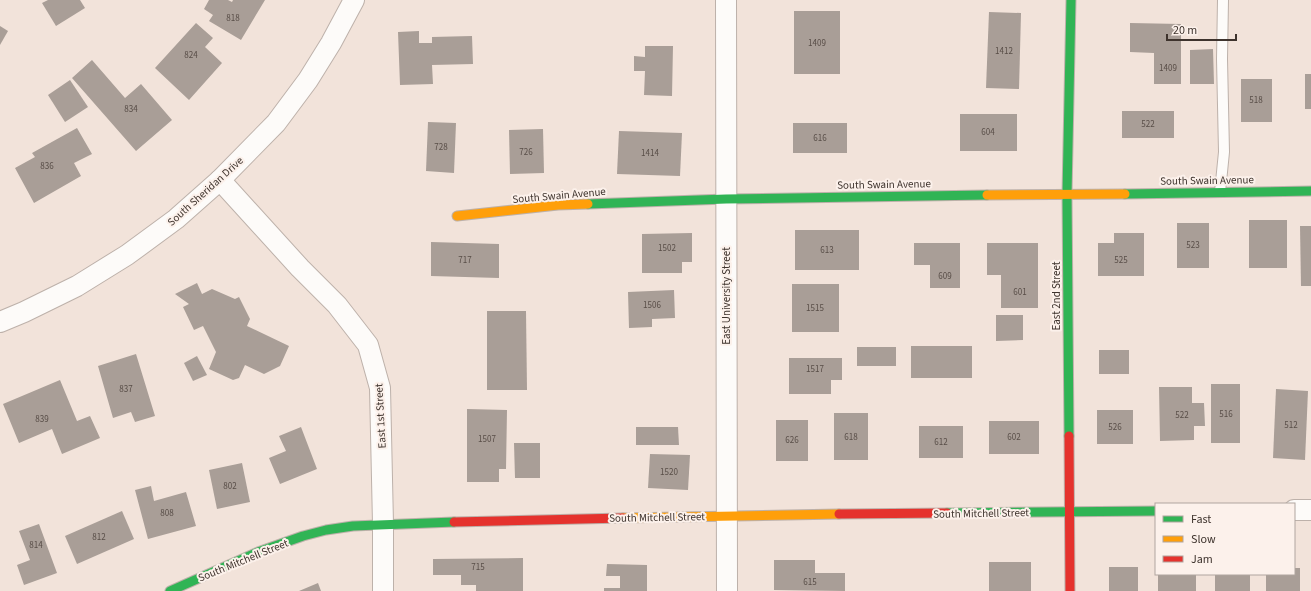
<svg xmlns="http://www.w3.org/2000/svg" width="1311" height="591" viewBox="0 0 1311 591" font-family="'Source Sans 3',sans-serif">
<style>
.building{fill:#a99e97}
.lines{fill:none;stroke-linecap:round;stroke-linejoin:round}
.lane-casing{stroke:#bdb1aa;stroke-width:12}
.street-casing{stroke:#bdb1aa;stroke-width:22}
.fast-casing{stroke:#bdb1aa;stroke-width:11}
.slow-casing{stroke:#bdb1aa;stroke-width:11}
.jam-casing{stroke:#bdb1aa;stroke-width:11}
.lane{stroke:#fdfbf9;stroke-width:10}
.street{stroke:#fdfbf9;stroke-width:20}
.fast{stroke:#30b455;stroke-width:9}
.slow{stroke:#ff9f0a;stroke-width:9}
.jam{stroke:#e5322d;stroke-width:9}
.labels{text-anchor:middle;stroke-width:4;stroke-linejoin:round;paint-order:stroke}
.number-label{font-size:9px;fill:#594e48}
.street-label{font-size:11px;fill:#3e332d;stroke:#fcf1eb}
</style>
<rect width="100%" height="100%" fill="#f2e3da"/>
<g class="building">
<path d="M48,0H80L85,8L56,26L42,3Z"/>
<path d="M209,0H228L232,2L233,0H265L241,40L209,21L213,15L204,9Z"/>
<rect x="794" y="11" width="46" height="63"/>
<path d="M989,12L1021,13L1019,89L986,88Z"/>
<path d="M196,23L213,38L205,47L222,63L189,100L155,68Z"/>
<path d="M1130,23L1181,24V84H1154V53L1130,52Z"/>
<path d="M0,26L8,31L0,45Z"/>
<path d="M419,31V43H432V37L472,36L473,64L432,65L433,84L400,85L398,32Z"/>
<path d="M645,46H673L672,96L644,95L645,71H634V56L645,57Z"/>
<path d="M1213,49L1214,84H1190V50Z"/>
<path d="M92,60L125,98L141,84L172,120L136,151L72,78Z"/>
<rect x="1305" y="74" width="6" height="35"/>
<rect x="1241" y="79" width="31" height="43"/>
<path d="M70,80L88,107L65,122L48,95Z"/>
<rect x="1122" y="111" width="52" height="27"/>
<rect x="960" y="114" width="57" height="37"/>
<path d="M428,122L456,123L454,173L426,171Z"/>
<rect x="793" y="123" width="54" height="30"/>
<path d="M77,128L92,154L74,163L81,176L34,203L15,168L35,157L32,153Z"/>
<path d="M543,129L544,173L510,174L509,130Z"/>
<path d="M619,131L682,133L680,176L617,174Z"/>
<rect x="1249" y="220" width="38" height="48"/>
<rect x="1177" y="223" width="32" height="45"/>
<path d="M1300,226H1311V286H1301Z"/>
<rect x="795" y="230" width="64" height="40"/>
<path d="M692,233V262H682V273H642V234Z"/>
<path d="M1114,233H1144V276H1098V243H1114Z"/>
<path d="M431,242L499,244V278L431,276Z"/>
<path d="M914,243H960V288H930V265H914Z"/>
<path d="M987,243H1038V308H1001V275H987Z"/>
<path d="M197,283L202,294L212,289L235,299L239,297L250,319L247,326L289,346L280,366L264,374L245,365L239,378L233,380L209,369L216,352L203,326L194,330L183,307L189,304L175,294Z"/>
<rect x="792" y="284" width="47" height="48"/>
<path d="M674,290L675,318L652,319V327L629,328L628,292Z"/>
<path d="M487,311H526L527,390H487Z"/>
<path d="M996,315H1023V340L996,341Z"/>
<rect x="911" y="346" width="61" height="32"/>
<rect x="857" y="347" width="39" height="19"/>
<rect x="1099" y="350" width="30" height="24"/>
<path d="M136,354L155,416L135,422L131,412L113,418L98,366Z"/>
<path d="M197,356L207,375L193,381L184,363Z"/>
<path d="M789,358H842V380H831V394H789Z"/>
<path d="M60,380L77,421L90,416L100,438L62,454L52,429L19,443L3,404Z"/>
<rect x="1211" y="384" width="29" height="59"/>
<path d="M1159,387H1192V403H1204L1205,426H1194V440L1160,441Z"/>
<path d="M1276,389L1308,391L1305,460L1273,458Z"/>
<path d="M467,409L507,410L506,469H499V482H467Z"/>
<rect x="1097" y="410" width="36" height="34"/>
<rect x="834" y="413" width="34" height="47"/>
<rect x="776" y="420" width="32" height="41"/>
<rect x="989" y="421" width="50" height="33"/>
<rect x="919" y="426" width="44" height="32"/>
<path d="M301,427L317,469L280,484L269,458L286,451L279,436Z"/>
<path d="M636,427H678L679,445H636Z"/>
<path d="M514,443H540V478H515Z"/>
<path d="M650,454L690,455L688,490L648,488Z"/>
<path d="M242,463L250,502L217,509L209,470Z"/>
<path d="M151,486L154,501L186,492L196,526L148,539L135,490Z"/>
<path d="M122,511L134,539L77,564L65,536Z"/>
<path d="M39,524L57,573L24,585L17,565L30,560L19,531Z"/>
<path d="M523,558V591H476V585H461V575H433V559Z"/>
<path d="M774,560H815V573H845V591L774,590Z"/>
<rect x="989" y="562" width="42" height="29"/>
<path d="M607,564L647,565V591H604V588H620V576H606Z"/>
<rect x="1109" y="567" width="29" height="24"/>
<path d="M1294,568H1300V591H1266V574H1294Z"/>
<rect x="1158" y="574" width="38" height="17"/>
<rect x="1215" y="574" width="35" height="17"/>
<path d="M318,583L321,591H299Z"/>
</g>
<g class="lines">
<g class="lane-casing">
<path id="lane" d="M1220,192L1224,152L1222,59L1223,0"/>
</g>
<g class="street-casing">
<g id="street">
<path d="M726,0L727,591"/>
<path d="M220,180L300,268L337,305L368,345L380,388L383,524V591"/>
<path d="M0,322L24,312L77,286L127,255L176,219L220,180L276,123L308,80L331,43L354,0"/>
<path d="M1294,510H1311"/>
</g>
</g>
<g class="fast-casing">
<g id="fast">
<path d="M1125,194L1311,191"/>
<path d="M588,204L726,199L987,195"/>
<path d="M1069,436L1067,194L1071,0"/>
<path d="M947,513L1156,511"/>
<path d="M170,591L258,552L303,536L326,530L353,526L454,522"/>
</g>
</g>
<g class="slow-casing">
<g id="slow">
<path d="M987,195L1125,194"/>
<path d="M457,216L558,205L588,204"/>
<path d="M623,518L839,514"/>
</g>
</g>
<g class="jam-casing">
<g id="jam">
<path d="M1069,436L1070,591"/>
<path d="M839,514L947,513"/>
<path d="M454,522L623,518"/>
</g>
</g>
<use href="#lane" class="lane"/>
<use href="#street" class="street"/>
<use href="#fast" class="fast"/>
<use href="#slow" class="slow"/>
<use href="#jam" class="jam"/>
</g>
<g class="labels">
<g class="number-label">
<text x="233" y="21">818</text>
<text x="817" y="46">1409</text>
<text x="1004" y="54">1412</text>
<text x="191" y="58">824</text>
<text x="1168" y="71">1409</text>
<text x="1256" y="103">518</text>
<text x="131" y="112">834</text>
<text x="1148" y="127">522</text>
<text x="988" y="135">604</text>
<text x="820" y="141">616</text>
<text x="441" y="150">728</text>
<text x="526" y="155">726</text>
<text x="650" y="156">1414</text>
<text x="47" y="169">836</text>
<text x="1193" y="248">523</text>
<text x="667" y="251">1502</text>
<text x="827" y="253">613</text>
<text x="465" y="263">717</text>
<text x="1121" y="263">525</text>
<text x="945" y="279">609</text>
<text x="1020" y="295">601</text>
<text x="652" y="308">1506</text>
<text x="815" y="311">1515</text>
<text x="815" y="372">1517</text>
<text x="126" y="392">837</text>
<text x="1226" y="417">516</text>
<text x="1182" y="418">522</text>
<text x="42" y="422">839</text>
<text x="1291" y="428">512</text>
<text x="1115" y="430">526</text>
<text x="851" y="440">618</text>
<text x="1014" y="440">602</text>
<text x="487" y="442">1507</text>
<text x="792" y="443">626</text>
<text x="941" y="445">612</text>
<text x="669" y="475">1520</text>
<text x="230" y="489">802</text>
<text x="167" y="516">808</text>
<text x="99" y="540">812</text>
<text x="36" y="548">814</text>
<text x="478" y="570">715</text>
<text x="810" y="585">615</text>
</g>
<g class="street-label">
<text transform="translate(1207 180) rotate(-1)" y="4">South Swain Avenue</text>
<text transform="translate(884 184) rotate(-1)" y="4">South Swain Avenue</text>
<text transform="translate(205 191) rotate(-42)" y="4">South Sheridan Drive</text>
<text transform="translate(559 195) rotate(-5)" y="4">South Swain Avenue</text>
<text transform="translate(726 296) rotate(-90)" y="4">East University Street</text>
<text transform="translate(1056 296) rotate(-90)" y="4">East 2nd Street</text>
<text transform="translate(380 416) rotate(-93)" y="4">East 1st Street</text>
<text transform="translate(981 513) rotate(-1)" y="4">South Mitchell Street</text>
<text transform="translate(657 517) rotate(-1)" y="4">South Mitchell Street</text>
<text transform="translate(243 560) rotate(-22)" y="4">South Mitchell Street</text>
</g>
</g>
<rect x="1155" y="503" width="140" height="72" fill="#fcf1eb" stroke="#b0a59f"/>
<rect x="1163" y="516" width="20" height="6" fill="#30b455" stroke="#b0a59f"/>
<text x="1191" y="523" font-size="12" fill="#3e332d">Fast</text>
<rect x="1163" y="536" width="20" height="6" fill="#ff9f0a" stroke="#b0a59f"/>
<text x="1191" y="543" font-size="12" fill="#3e332d">Slow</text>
<rect x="1163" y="556" width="20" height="6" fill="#e5322d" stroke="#b0a59f"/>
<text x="1191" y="563" font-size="12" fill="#3e332d">Jam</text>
<path d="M1167 34v6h69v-6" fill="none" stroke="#3e332d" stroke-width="2"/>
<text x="1173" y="34" font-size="12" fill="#3e332d" stroke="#fcf1eb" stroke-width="3" paint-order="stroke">20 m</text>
</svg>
